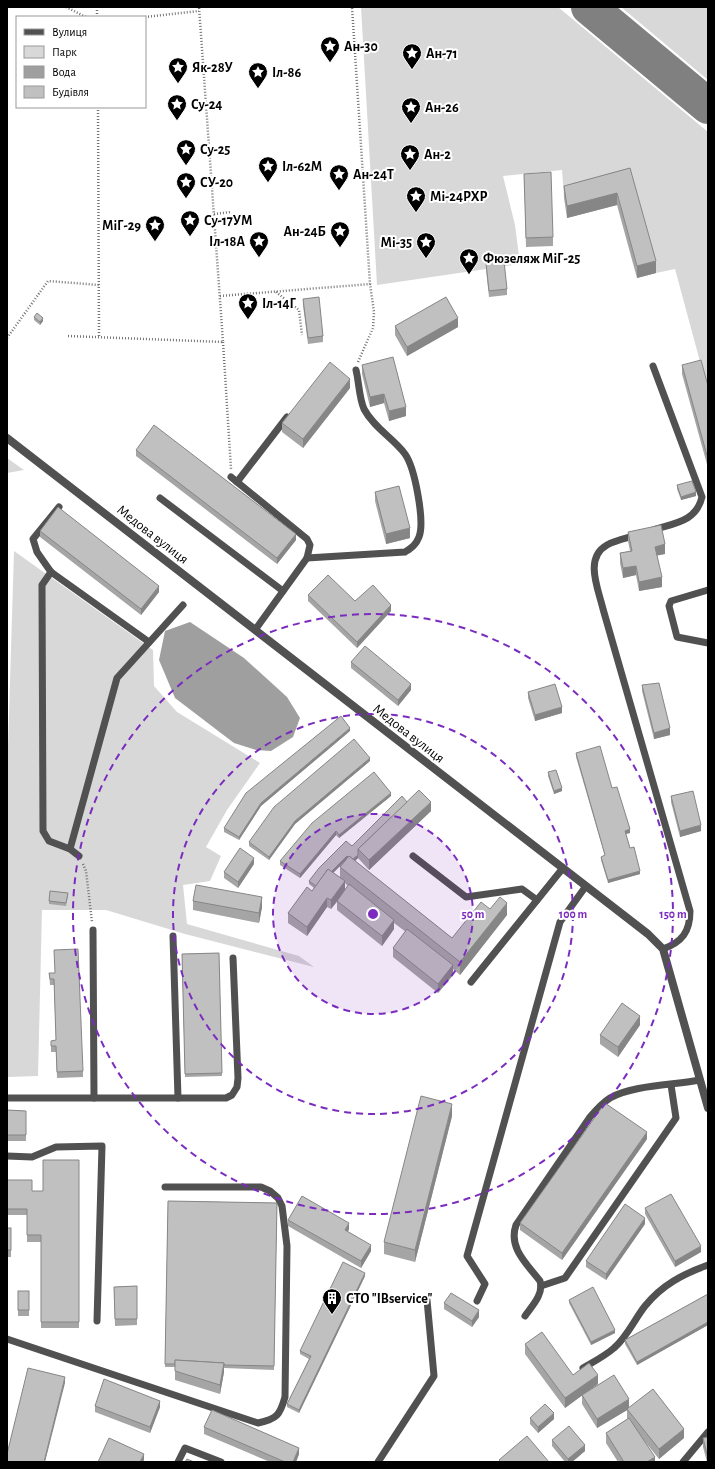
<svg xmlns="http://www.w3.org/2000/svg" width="715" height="1469" viewBox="0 0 715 1469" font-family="'Alegreya Sans',sans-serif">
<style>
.green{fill:#d8d8d8}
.water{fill:#9f9f9f}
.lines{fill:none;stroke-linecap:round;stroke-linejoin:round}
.taxiway{stroke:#808080;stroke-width:36}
.path{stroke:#737373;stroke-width:2.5;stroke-dasharray:1 2;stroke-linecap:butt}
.service{stroke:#515151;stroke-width:7}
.minor{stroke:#515151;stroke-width:8}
.wall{fill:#a5a5a5;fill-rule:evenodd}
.shaded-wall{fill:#868686}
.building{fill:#c0c0c0;stroke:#868686}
.ring{fill:none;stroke:#7b2cbf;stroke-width:2;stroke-dasharray:7 5}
.labels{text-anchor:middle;stroke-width:4;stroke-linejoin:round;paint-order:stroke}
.poi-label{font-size:14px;font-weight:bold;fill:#000;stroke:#fff;text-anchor:start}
.street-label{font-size:14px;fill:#000;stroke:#fff}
.centre{fill:#7b2cbf;stroke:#fff;stroke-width:2}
.ring-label{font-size:12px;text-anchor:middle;font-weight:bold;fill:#7b2cbf;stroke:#fff;stroke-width:4;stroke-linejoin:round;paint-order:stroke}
</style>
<rect width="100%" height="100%" fill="#fff"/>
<g class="green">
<path d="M361,7H558L708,132V391L675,269L656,273L630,180L564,198L562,170L503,176L515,225L520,264L377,285Z"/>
<path d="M621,7H708V80Z"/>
<path d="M7,458L24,470L7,473V477Z"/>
<path d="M14,551L153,650L154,686L177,712L260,763L227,810L206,847L221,856L210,881L183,885L187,924L299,956L314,967L185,934L106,910H42L38,1076L7,1077V780Z"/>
</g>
<path class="water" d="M190,622L244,658L287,697L300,718L293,737L271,751L256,750L234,743L175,698L159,660L165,631Z"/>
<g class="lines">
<path class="taxiway" d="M589,7L708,106"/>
<g class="path">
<path d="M66,7L86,17"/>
<path d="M97,7V17"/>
<path d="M145,17L199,11"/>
<path d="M98,107L99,338"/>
<path d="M214,214L231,212"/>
<path d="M276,292L299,310L302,335"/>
<path d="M220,296L370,284L352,7"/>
<path d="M68,336L223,342L199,7"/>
<path d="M7,338L48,281L99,285"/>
<path d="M223,342L231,469"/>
<path d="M358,362L373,328L374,312L370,284"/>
<path d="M83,864L86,871L92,922"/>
</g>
<g class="service">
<path d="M231,477L307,539L310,545L307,558L255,630"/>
<path d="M237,482L287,417"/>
<path d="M160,498L283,591"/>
<path d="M59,507L33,539L37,552L51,572L149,642"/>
<path d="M653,530C674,523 696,522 702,497L653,366"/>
<path d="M637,535C628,538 616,540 607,545C584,558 598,588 603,609L690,911C690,932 682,942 663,949"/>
<path d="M307,558L405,552C411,548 416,545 419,537C425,522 415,468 405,454C393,438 374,428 364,409C359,398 359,382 356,370"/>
<path d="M51,572L42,585L43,831L49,841L70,849L79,856"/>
<path d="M708,590L671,601L669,606L677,637L708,643"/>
<path d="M70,849L117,678L183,605"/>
<path d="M413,856L466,897L522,889L537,900"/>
<path d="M93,930L94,1098"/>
<path d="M173,936L178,1098"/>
<path d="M471,982L563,868"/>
<path d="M7,1098H226L232,1095L237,1087L238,1078L233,958"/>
<path d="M7,1156L32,1157L56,1147L102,1146L97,1321"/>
<path d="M541,1286L565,1278L676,1118L671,1085"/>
<path d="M477,1301L485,1284L467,1256L560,922L586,886"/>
<path d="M525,1316C532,1306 544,1294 540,1281C527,1264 508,1248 516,1225L590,1117C596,1110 602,1103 610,1098C632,1085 675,1085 700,1080"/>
<path d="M7,1339L258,1423C277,1419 280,1415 285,1397L287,1246L282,1206L278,1198L270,1191L261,1187H165"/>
<path d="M583,1368C593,1362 605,1356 614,1348C627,1337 634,1320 645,1306C662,1285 683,1274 708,1265"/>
<path d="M178,1462L185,1448L221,1462"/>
<path d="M378,1462L434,1376L427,1300"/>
<path d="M683,1462L708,1432"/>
</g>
<path class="minor" d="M7,438L648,934L663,949L708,1108"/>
</g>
<g class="wall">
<path d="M630,168L656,273L637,278L617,205L567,218L564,198V186Z"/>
<path d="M524,174L553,237V246L526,247Z"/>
<path d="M486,263L507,289V295L489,297L486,269Z"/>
<path d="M303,299L323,336V342L308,344L303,305Z"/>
<path d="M34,317L43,321L40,325L34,320Z"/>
<path d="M395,326L458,327L407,356L395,335Z"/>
<path d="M362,365L406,416L389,421L384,403L370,407L362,374Z"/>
<path d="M682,365L708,386V468L682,374Z"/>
<path d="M350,388L303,448L282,432V423Z"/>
<path d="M136,450L296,540L277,564L136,456Z"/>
<path d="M677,485L696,496L681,500L677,489Z"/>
<path d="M375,492L410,538L386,544L375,501Z"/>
<path d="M40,531L159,592L141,615L40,537Z"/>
<path d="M628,532L665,554L657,555L662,587L639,591L636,575L623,578L620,563V553L630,551L628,541Z"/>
<path d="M308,595L391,611L357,648L308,601Z"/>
<path d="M351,662L411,690L398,706L351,668Z"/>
<path d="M642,685L670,735L654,739L642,691Z"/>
<path d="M528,692L562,713L535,721L528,698Z"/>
<path d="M350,731L261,806L239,840L224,832V828Z"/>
<path d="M576,753L612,788L630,833L626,834L630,848L640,874L608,883L601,860V857L605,856L576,757Z"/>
<path d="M370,761L295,824L269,860L249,846V842Z"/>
<path d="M548,772L562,791L554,794L548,776Z"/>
<path d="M391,796L339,838L336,835L300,878L280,865V861Z"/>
<path d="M671,796L701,831L680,837L671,802Z"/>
<path d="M407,802L431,811L369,870L358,858L355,861L452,938L490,909L507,915L460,975L453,969V975L438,993L393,957V948L406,932L394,923V929L382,946L337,910V902L331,909L327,907L307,936L288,923V913L312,891L314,888L309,884V881ZM345,861L340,867V878L333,873ZM345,883L348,886L345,890Z"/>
<path d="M254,864L238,888L224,878V872Z"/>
<path d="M68,896L66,906L49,904V901Z"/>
<path d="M193,901L262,907L259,923L193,910Z"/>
<path d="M219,953L222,1076L185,1077L182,954Z"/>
<path d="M49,973H54L83,1071V1077L57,1078L56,1052H51V1041L56,1040L54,985H50Z"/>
<path d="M640,1025L618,1057L600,1044V1035Z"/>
<path d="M7,1110L26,1111V1141H7Z"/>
<path d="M452,1116L415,1262L384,1254V1242Z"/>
<path d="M647,1139L562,1260L520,1230V1223Z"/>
<path d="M79,1160V1328H41V1242H27V1215H7V1180L32,1191H43Z"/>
<path d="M168,1201L277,1203L274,1370L224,1368V1372L220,1394L175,1380V1367H165Z"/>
<path d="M645,1208L701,1252L675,1267L645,1214Z"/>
<path d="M288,1220L349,1229L348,1232L371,1251L361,1268L288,1226Z"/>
<path d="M645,1224L606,1280L586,1267V1261Z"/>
<rect x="7" y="1228" width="4" height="29"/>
<path d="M365,1276L299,1413L287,1407V1404L309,1359L300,1354V1351Z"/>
<path d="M137,1286V1325L115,1326L114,1287Z"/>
<rect x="18" y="1291" width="11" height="25"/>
<path d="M708,1294V1325L637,1365L625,1344V1340Z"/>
<path d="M569,1300L615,1333L591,1345L569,1303Z"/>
<path d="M444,1303L479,1317L472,1327L444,1309Z"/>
<path d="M525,1344L573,1375L598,1384L582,1395L629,1408L684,1438L659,1459L642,1438L655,1462H618L606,1443V1433L627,1419V1410L597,1428L582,1404V1395L565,1408L525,1354Z"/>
<path d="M95,1406L160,1407L150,1433L95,1412Z"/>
<path d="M530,1418L554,1419L538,1433L530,1424Z"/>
<path d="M204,1427L299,1454L296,1462H270L204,1434Z"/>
<path d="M708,1437V1462H707L703,1447V1438Z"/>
<path d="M552,1440L585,1451L572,1462H565L552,1446Z"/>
</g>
<g class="shaded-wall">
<path d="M617,193V205L567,218V206Z"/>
<path d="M656,261V273L637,278V266Z"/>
<path d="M43,318V321L40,325V322Z"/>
<path d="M458,318V327L407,356V347Z"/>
<path d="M350,379V388L303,448V439Z"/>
<path d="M384,394V403L370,407V397Z"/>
<path d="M406,407V416L389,421V411Z"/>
<path d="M696,492V496L681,500V497Z"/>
<path d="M410,528V538L386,544V534Z"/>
<path d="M296,534V540L277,564V558Z"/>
<path d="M665,544V554L655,556V547Z"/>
<path d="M636,566V575L623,578V568Z"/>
<path d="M662,577V587L639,591V582Z"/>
<path d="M159,586V592L141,615V609Z"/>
<path d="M391,605V611L357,648V642Z"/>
<path d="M411,684V690L398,706V700Z"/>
<path d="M562,707V713L535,721V715Z"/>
<path d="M350,728V731L261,806L239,840V837L261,803Z"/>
<path d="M670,728V735L654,739V733Z"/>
<path d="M370,758V761L295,824L269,860V857L295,821Z"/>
<path d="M562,788V791L554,794V791Z"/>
<path d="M391,793V796L339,838V835Z"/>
<path d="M431,802V811L369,870V860Z"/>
<path d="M701,825V831L680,837V831Z"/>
<path d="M630,829V833L625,834V831Z"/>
<path d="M336,831V835L300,878V874Z"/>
<path d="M358,855V858L352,864V861Z"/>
<path d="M347,856V859L328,878V875Z"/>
<path d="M254,858V864L238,888V882Z"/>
<path d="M640,871V874L608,883V880Z"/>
<path d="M345,881V890L331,909V900Z"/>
<path d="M262,897V907L259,923V913Z"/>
<path d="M327,898V907L307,936V927Z"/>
<path d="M507,903V915L460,975V962Z"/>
<path d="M394,920V929L382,946V936Z"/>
<path d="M453,965V975L438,993V984Z"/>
<path d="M640,1016V1025L618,1057V1047Z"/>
<path d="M452,1104V1116L415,1262V1250Z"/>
<path d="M647,1132V1139L562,1260V1253Z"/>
<path d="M645,1218V1224L606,1280V1274Z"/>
<path d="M349,1223V1229L345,1236V1230Z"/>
<path d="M371,1245V1251L361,1268V1261Z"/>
<path d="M701,1246V1252L675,1267V1261Z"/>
<path d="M365,1273V1276L299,1413V1410Z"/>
<path d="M479,1310V1317L472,1327V1321Z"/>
<path d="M708,1322V1325L637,1365V1362Z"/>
<path d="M615,1330V1333L591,1345V1342Z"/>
<path d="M224,1363V1372L220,1394V1385Z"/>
<path d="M598,1375V1384L565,1408V1398Z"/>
<path d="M65,1377V1383L45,1462H44Z"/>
<path d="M629,1399V1409L597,1428V1419Z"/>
<path d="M160,1401V1407L150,1433V1427Z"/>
<path d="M554,1413V1419L538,1433V1427Z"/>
<path d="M684,1429V1438L659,1459V1449Z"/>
<path d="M585,1445V1451L572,1462H568V1459Z"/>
<path d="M299,1448V1454L296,1462H293Z"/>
<path d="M144,1454V1460L143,1462H140Z"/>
<path d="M655,1457V1462H647Z"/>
</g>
<g class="building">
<path d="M630,168L656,261L637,266L617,193L567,206L564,186Z"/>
<path d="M551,172L553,237L526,238L524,174Z"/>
<path d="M504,261L507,289L489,291L486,263Z"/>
<path d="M319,297L323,336L308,338L303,299Z"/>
<path d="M446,297L458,318L407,347L395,326Z"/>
<path d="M37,313L43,318L40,322L34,317Z"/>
<path d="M393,357L406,407L389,411L384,394L370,397L362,365Z"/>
<path d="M701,360L708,386V459L682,365Z"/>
<path d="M330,362L350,379L303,439L282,423Z"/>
<path d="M154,425L296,534L277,558L136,450Z"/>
<path d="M692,481L696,492L681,497L677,485Z"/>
<path d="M399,486L410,528L386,534L375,492Z"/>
<path d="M58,507L159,586L141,609L40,531Z"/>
<path d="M661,525L665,544L655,547L662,577L639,582L636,566L623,568L620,553L632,551L628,532Z"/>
<path d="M328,575L355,601L373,585L391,605L357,642L308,595Z"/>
<path d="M365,646L411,684L398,700L351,662Z"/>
<path d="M659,683L670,728L654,733L642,685Z"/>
<path d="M555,684L562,707L535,715L528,692Z"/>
<path d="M341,716L350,728L261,803L239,837L224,828L246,793Z"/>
<path d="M354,739L370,758L295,821L269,857L249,842L274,807Z"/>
<path d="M600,746L612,788L617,787L630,829L625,831L630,848L634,847L640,871L608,880L601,857L605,855L576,753Z"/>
<path d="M556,770L562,788L554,791L548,772Z"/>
<path d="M374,772L391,793L339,835L336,831L300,874L280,861L312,823Z"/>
<path d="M419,790L431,802L369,860L358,849Z"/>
<path d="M693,791L701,825L680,831L671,796Z"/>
<path d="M402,796L407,802L358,849V855L353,859L349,856L348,857L347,856L331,872L328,869L316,886L309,881L319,868L346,841L352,846Z"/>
<path d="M240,848L254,858L238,882L224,872Z"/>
<path d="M349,856L452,938L481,902L490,909L500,897L507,903L460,962L340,867Z"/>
<path d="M328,869L345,881L331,900L327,898L307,927L288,913L307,887L312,891Z"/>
<path d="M349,884L394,920L382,936L337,901Z"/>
<path d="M196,885L262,897L259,913L193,901Z"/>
<path d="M50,891L68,893L66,903L49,901Z"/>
<path d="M407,929L453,965L438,984L393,948Z"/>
<path d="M78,949L83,1071L57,1072L56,1046H51V1041L56,1040L54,979H50L49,973H55L54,950Z"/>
<path d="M219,953L222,1073L185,1074L182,954Z"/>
<path d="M622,1003L640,1016L618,1047L600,1035Z"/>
<path d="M421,1096L452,1104L415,1250L384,1242Z"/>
<path d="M605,1103L647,1132L562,1253L520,1223Z"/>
<path d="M7,1110L26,1111V1135H7Z"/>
<path d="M43,1160H79V1322H41V1235H27V1209H7V1180H32V1191H43Z"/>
<path d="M671,1194L701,1246L675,1261L645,1208Z"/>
<path d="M302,1196L349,1223L345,1230L371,1245L361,1261L288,1220Z"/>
<path d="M168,1201L277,1203L274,1366L224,1365V1363L175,1360V1364H165Z"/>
<path d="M625,1204L645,1218L606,1274L586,1261Z"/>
<rect x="7" y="1228" width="4" height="22"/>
<path d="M343,1262L365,1273L299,1410L287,1404L311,1356L300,1351Z"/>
<path d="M137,1286V1319H115L114,1287Z"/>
<path d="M593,1287L615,1330L591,1342L569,1300Z"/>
<rect x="18" y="1291" width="11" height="19"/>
<path d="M451,1293L479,1310L472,1321L444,1303Z"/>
<path d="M708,1294V1322L637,1362L625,1340Z"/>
<path d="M542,1332L573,1375L589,1363L598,1375L565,1398L525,1344Z"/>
<path d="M175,1360L224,1363L220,1385L175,1371Z"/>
<path d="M28,1368L65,1377L44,1462H7V1454Z"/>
<path d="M614,1375L629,1399L597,1419L582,1395Z"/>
<path d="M104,1379L160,1401L150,1427L95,1406Z"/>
<path d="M653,1389L684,1429L659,1449L627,1409Z"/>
<path d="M545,1404L554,1413L538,1427L530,1418Z"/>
<path d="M212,1410L299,1448L293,1462H285L204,1427Z"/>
<path d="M629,1418L655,1457L647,1462H624L606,1433Z"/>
<path d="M569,1426L585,1445L568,1459L552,1440Z"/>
<path d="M527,1436L549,1462H501L499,1460Z"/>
<path d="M708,1437V1458L703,1438Z"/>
<path d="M109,1438L144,1454L140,1462H98Z"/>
<path d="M187,1459L194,1462H185Z"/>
</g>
<circle cx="373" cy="914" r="100" fill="#7b2cbf" fill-opacity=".12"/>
<g class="ring">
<circle cx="373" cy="914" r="100"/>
<circle cx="373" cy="914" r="200"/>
<circle cx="373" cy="914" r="300"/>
</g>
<defs>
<g id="sight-pin" transform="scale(1)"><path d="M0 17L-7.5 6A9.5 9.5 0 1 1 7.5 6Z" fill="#000" stroke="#fff"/><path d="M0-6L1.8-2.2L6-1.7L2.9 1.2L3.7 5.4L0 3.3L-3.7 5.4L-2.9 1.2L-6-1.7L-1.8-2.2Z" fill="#fff"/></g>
<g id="building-pin" transform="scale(1)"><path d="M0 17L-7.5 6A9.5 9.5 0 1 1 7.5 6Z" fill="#000" stroke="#fff"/><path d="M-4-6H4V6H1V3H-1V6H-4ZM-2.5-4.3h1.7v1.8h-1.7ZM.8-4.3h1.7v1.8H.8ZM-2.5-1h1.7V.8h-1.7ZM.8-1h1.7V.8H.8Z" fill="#fff"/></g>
</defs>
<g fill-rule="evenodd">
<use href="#sight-pin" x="330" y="46"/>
<use href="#sight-pin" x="412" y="53"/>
<use href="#sight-pin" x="178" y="67"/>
<use href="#sight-pin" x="258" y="72"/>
<use href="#sight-pin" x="177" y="104"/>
<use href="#sight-pin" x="411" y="107"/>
<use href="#sight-pin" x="186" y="149"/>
<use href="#sight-pin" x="410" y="154"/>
<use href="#sight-pin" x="268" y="166"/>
<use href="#sight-pin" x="339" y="174"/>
<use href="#sight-pin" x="186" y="182"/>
<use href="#sight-pin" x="416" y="196"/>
<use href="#sight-pin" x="190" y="220"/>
<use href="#sight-pin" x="155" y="225"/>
<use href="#sight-pin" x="340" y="231"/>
<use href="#sight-pin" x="259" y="241"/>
<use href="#sight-pin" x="426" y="242"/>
<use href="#sight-pin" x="469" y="258"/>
<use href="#sight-pin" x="248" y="303"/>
<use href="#building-pin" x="332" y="1298"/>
</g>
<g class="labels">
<g class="poi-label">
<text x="344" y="51">Ан-30</text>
<text x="426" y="58">Ан-71</text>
<text x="192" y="72">Як-28У</text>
<text x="272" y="77">Іл-86</text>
<text x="191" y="109">Су-24</text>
<text x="425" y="112">Ан-26</text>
<text x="200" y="154">Су-25</text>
<text x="424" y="159">Ан-2</text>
<text x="282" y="171">Іл-62М</text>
<text x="353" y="179">Ан-24Т</text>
<text x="200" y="187">СУ-20</text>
<text x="430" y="201">Мі-24РХР</text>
<text x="204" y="225">Су-17УМ</text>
<text x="141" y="230" text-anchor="end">МіГ-29</text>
<text x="326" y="236" text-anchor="end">Ан-24Б</text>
<text x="245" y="246" text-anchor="end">Іл-18А</text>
<text x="412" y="247" text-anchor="end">Мі-35</text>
<text x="483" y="263">Фюзеляж МіГ-25</text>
<text x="262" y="308">Іл-14Г</text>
<text x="346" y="1303">СТО "IBservice"</text>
</g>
<g class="street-label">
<text transform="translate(153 534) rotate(38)" y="5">Медова вулиця</text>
<text transform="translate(409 733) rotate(38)" y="5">Медова вулиця</text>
</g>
</g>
<circle cx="373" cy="914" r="6" class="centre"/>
<g class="ring-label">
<text x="473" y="918">50 m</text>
<text x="573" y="918">100 m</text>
<text x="673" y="918">150 m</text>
</g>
<rect width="715" height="1469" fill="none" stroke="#000000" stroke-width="16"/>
<rect x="16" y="16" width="130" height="92" fill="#ffffff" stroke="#999999"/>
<rect x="24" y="29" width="20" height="6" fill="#515151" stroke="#999999"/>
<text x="52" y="36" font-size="12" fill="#000000">Вулиця</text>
<rect x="24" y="46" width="20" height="12" fill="#d8d8d8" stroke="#999999"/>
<text x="52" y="56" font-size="12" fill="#000000">Парк</text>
<rect x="24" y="66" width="20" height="12" fill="#9f9f9f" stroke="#999999"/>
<text x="52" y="76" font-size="12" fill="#000000">Вода</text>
<rect x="24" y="86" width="20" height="12" fill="#c0c0c0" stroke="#999999"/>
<text x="52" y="96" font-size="12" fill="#000000">Будівля</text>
</svg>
